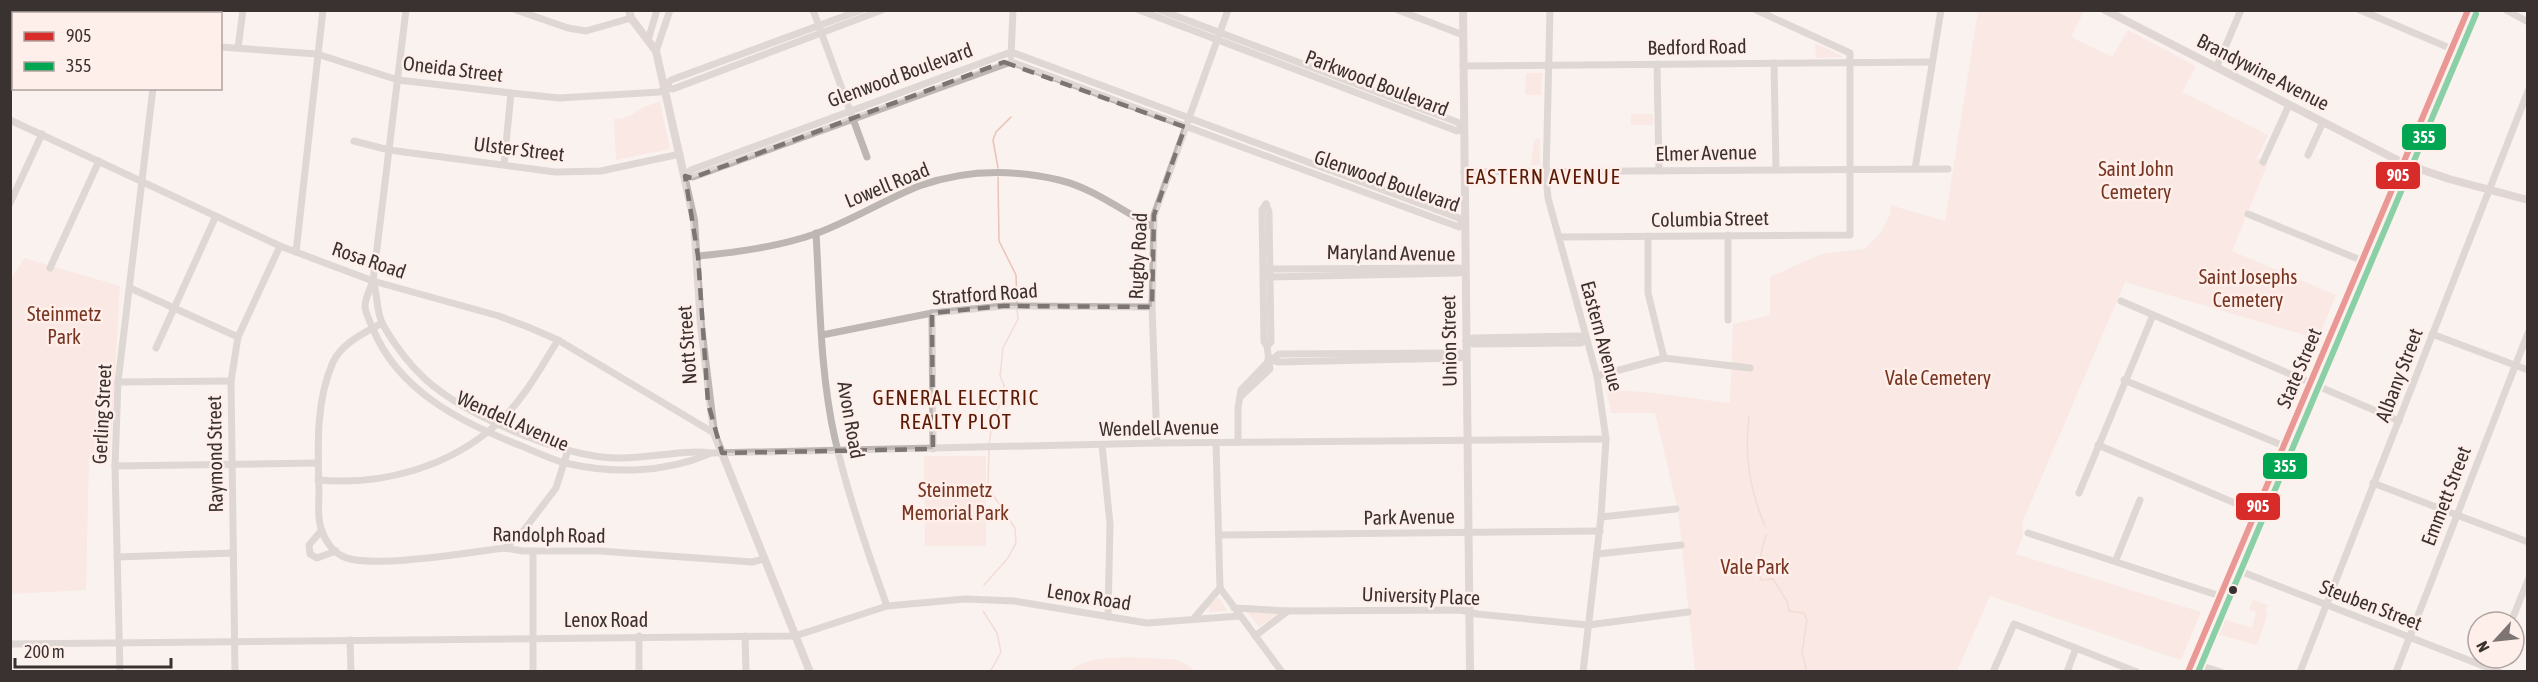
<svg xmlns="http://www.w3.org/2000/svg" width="2538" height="682" viewBox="0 0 2538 682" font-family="'Asap Condensed',sans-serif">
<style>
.green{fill:#f8dcd4}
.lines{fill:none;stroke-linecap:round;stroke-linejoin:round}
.stream{stroke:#ebc2b6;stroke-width:1.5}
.minor{stroke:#beb6b3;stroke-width:7}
.major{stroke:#c0b6b4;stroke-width:8}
.bus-1-casing{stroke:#ffefea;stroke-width:10}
.bus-2-casing{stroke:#ffefea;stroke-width:10}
.bus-1{stroke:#d72c2a;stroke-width:6}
.bus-2{stroke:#00a651;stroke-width:6}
.marked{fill:none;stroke:#7d7573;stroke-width:4.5;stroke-dasharray:12 8;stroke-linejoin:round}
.bus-dot{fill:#3a3230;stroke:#ffefea;stroke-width:2}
.labels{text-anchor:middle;stroke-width:5;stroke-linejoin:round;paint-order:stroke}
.street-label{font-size:20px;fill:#3a3230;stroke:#ffefea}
.park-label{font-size:20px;fill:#773420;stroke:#ffefea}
.neighbourhood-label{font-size:21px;letter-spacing:1.5px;fill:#5a1904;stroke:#ffefea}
.line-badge{stroke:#ffefea;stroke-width:2}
.badge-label{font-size:16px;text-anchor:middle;font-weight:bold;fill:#fff}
</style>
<rect width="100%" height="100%" fill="#faf2ef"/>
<g class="green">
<path d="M1978,11H2084L2071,37L2112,57L2128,30L2196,66L2182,92L2268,135L2257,158L2268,163L2232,251L2336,295L2318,339L2125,282L2022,523L2023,535L2016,554L2201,612L2181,660L1990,596L1957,671H1695L1678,510L1655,413H1611L1607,391C1647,389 1689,399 1730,403L1733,324L1770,315V277L1821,254L1865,249L1882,231L1891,212L1890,205L1945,221Z"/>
<path d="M1815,43L1844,57L1816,58Z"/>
<path d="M1526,73H1542L1541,95H1525Z"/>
<path d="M660,102L670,149L616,160L614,119C634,119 637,106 660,102Z"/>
<rect x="1631" y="114" width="22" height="11"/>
<path d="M1534,139H1540V165H1531Z"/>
<path d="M24,258L120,286L110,457L89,459L86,590L11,594L10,281Z"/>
<path d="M924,456H986V546H925Z"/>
<path d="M1218,597L1228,611L1209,612V606Z"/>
<path d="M2253,600L2268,605L2265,612L2268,613L2257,645L2216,634L2222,619L2252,628L2256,612L2249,610Z"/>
<path d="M1247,612L1279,613L1259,627Z"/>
<path d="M1174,659L1188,665L1195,671H1070C1090,651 1146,659 1174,659Z"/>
</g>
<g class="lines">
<g class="stream">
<path d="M998,168L993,140L996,132L1011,117"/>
<path d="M998,177L999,241L1016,275L1017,304"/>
<path d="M1749,416C1744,456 1750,490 1765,526"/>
<path d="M989,444L993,419L1001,402L1004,385L1000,376L1003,348L1018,319L1017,309"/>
<path d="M1766,535L1761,553L1760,578L1761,580L1773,579L1787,601L1789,611L1804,613L1807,620L1802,653L1807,672"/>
<path d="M984,585L1008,558L1016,543L1015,528L988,487L989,448"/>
<path d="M983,611L997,633L1001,652L990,672"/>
</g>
<g class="minor">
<path d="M87,10L89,14"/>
<path d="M105,10L108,14"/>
<path d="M406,10L373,281C370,289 365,298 365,307C366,314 370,322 373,329C398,390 460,422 519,445C534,451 550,459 565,463C613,474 664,473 709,454"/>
<path d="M516,10L568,28L586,31L631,18"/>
<path d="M813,10L867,157"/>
<path d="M1139,10L1457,131L1464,129"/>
<path d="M1160,10L1422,109L1457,122L1464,129"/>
<path d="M1398,10L1463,35"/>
<path d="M1550,10L1546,177L1548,198L1597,376L1606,439L1601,517L1583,672"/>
<path d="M2360,10L2452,49"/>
<path d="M2506,10L2528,22"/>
<path d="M162,14L163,10"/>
<path d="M648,40L657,10"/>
<path d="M220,47L317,54L398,80L511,93L559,98L660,92L671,80L861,10"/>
<path d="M238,48L243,10"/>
<path d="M656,51L670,10"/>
<path d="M1011,52L1459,218L1463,224L1459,227L1421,213L1011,62L693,177L685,176L691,170Z"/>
<path d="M1011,56L1013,10"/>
<path d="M1774,63L1776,169"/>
<path d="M1657,64L1659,171"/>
<path d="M1463,66L1932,62"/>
<path d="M2217,66L2241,10"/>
<path d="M665,87L673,89L882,10"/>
<path d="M10,120L280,246L373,281L499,316L528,327L558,340L714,433"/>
<path d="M354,141L389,150L555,172L601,171L680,154"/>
<path d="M2308,155L2323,122"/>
<path d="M2263,162L2289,105"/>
<path d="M504,164L511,93"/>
<path d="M1915,169L1941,10"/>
<path d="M1464,172L1948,169"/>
<path d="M10,203L42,134"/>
<path d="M1266,204L1269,212L1271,342L1267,346"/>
<path d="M2248,214L2363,261"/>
<path d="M816,233C820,301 820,373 835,439C848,496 867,551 887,606"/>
<path d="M1728,235V320"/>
<path d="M1648,236V293L1664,358"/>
<path d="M1559,237L1850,235V53L1756,10"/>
<path d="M296,252L323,10"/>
<path d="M698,256C738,252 777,247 815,234C851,221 884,200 919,186C964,170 1012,169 1059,180C1093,188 1122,211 1153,227"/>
<path d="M50,268L99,161"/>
<path d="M1264,269L1459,268L1465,270"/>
<path d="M1264,277L1459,273L1465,270"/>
<path d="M373,281C378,295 376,312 383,325C394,344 409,364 425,379C466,416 562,457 617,458C649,459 680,449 712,453L1157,443L1606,439"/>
<path d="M130,288L238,337"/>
<path d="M2121,301L2399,421"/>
<path d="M932,313L933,449"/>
<path d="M382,323C364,333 342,343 333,362C315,403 318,449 319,492C319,504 317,517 321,528C324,539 332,551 342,556C369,570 471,552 505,548L523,551H600L752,562L764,559"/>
<path d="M2432,334L2528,370"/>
<path d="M822,335L932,313L1003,306L1152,307"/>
<path d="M1466,341L1473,344L1581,343L1586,339"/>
<path d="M1466,341L1473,338L1579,336L1586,339"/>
<path d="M156,348L215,218"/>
<path d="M1274,358L1279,354L1460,353L1466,356"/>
<path d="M1268,359L1279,362L1460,358L1466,356"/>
<path d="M1597,376L1664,358L1750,368"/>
<path d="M2124,380L2284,446"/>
<path d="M118,382L231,381"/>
<path d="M1240,397L1270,369L1267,346L1264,342L1262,210L1266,204"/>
<path d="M1238,442V408L1241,390L1268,362"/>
<path d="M1157,443L1152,307L1154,215L1228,10"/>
<path d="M1216,443L1220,588L1282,672"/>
<path d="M1102,445L1110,524L1108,617"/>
<path d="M2098,445L2256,512"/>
<path d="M115,466L316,463"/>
<path d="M318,480C382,486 450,467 498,423C524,399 540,369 558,340"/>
<path d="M2373,483L2528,542"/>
<path d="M2079,493L2153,315"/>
<path d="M1601,517L1676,509"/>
<path d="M321,531L309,545L310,554L317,558L336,551"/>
<path d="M2028,533L2220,596"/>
<path d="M1220,535L1600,531"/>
<path d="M505,548L524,530L556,488L568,450"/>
<path d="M1597,554L1681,545"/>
<path d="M117,557L233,553"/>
<path d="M2116,560L2140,500"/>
<path d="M2232,568L2499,672"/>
<path d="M1234,608L1288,611L1461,610L1477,614L1588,625L1688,612"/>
<path d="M1195,617L1220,588"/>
<path d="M2511,622L2528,580"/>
<path d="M639,636V672"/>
<path d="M745,636L746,672"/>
<path d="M1255,636L1288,611"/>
<path d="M350,640L351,672"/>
<path d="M10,644L795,636L887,606L965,599L1014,601L1147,623L1240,616"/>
<path d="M2192,663L2221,672"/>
<path d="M2492,669L2497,658"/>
<path d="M120,672L115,466L118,382L153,88"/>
<path d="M235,672L231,381L238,337L280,246"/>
<path d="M533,672V551"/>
<path d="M1993,672L2014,624L2137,672"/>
<path d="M2067,672L2076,648"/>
<path d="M2300,672L2528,91"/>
<path d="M2396,672L2528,333"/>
</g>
<g class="major">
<path d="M629,10L631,18L656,51L694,220L701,326L714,433L810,672"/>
<path d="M1463,10L1470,672"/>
<path d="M2105,10L2405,164L2449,179L2528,200"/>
<path d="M2188,672L2468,10"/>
</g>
<g class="bus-1-casing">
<path id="bus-1" d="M2188,672L2468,10"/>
</g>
<g class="bus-2-casing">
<path id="bus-2" d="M2198,672L2476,14"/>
</g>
<use href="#bus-1" class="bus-1"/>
<use href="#bus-2" class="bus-2"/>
</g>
<path d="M0 0H2538V682H0ZM1004,62L1185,127L1154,215L1152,307L1003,306L932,313L933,449L722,453L708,403L698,256L685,176L692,178Z" fill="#faf2ef" fill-opacity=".55" fill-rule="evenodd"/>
<path class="marked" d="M1004,62L1185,127L1154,215L1152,307L1003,306L932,313L933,449L722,453L708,403L698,256L685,176L692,178Z"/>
<circle class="bus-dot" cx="2233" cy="590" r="5"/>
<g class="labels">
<g class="street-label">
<text transform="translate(1697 47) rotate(-1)" y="7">Bedford Road</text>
<text transform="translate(453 69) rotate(7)" y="7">Oneida Street</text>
<text transform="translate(2263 72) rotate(27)" y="7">Brandywine Avenue</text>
<text transform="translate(900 75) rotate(-20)" y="7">Glenwood Boulevard</text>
<text transform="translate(1377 83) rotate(21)" y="7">Parkwood Boulevard</text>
<text transform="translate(519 149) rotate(7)" y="7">Ulster Street</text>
<text transform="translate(1706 153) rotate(-1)" y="7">Elmer Avenue</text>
<text transform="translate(1387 181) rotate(19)" y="7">Glenwood Boulevard</text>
<text transform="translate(887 185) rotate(-22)" y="7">Lowell Road</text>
<text transform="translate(1710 219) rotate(-1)" y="7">Columbia Street</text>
<text transform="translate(1391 253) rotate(1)" y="7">Maryland Avenue</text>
<text transform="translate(1138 256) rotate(-87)" y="7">Rugby Road</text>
<text transform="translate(369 260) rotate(19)" y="7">Rosa Road</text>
<text transform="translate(985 294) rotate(-4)" y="7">Stratford Road</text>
<text transform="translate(1602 336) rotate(75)" y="7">Eastern Avenue</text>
<text transform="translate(1449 341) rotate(-91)" y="7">Union Street</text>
<text transform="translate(687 345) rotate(-94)" y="7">Nott Street</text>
<text transform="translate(2299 368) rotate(-67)" y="7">State Street</text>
<text transform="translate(2399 375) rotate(-69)" y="7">Albany Street</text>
<text transform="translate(102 414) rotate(-87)" y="7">Gerling Street</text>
<text transform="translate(851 420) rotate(80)" y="7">Avon Road</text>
<text transform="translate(513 421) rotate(24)" y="7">Wendell Avenue</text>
<text transform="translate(1159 428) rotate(-1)" y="7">Wendell Avenue</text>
<text transform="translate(215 454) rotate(-91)" y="7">Raymond Street</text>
<text transform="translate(2446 496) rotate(-69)" y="7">Emmett Street</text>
<text transform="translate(1409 517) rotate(-1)" y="7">Park Avenue</text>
<text transform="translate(549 535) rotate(1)" y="7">Randolph Road</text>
<text transform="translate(1421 596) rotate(2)" y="7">University Place</text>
<text transform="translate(1089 597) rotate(9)" y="7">Lenox Road</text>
<text transform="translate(2371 605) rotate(21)" y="7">Steuben Street</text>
<text x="606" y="627">Lenox Road</text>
</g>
<g class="park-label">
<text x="2136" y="176">Saint John<tspan x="2136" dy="23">Cemetery</tspan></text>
<text x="2248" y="284">Saint Josephs<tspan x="2248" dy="23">Cemetery</tspan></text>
<text x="64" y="321">Steinmetz<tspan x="64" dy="23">Park</tspan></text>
<text x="1938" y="385">Vale Cemetery</text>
<text x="955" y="497">Steinmetz<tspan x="955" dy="23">Memorial Park</tspan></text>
<text x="1755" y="574">Vale Park</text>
</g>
<g class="neighbourhood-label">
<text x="1543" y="184">EASTERN AVENUE</text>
<text x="956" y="405">GENERAL ELECTRIC<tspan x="956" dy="24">REALTY PLOT</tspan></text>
</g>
</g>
<g class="line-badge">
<rect x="2401" y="123" width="46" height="28" rx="6" fill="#00a651"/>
<rect x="2375" y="161" width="46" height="29" rx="6" fill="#d72c2a"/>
<rect x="2262" y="452" width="46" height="28" rx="6" fill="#00a651"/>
<rect x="2235" y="492" width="46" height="29" rx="6" fill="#d72c2a"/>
</g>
<g class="badge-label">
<text x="2424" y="143">355</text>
<text x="2398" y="181">905</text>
<text x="2285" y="472">355</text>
<text x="2258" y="512">905</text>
</g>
<rect width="2538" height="682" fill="none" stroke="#3a3230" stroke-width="24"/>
<rect x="12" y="12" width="210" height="78" fill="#ffefea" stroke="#b0a3a0" stroke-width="1.5"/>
<rect x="24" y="32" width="30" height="9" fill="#d72c2a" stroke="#b0a3a0" stroke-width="1.5"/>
<text x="66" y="42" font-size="18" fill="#3a3230">905</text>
<rect x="24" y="62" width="30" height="9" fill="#00a651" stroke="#b0a3a0" stroke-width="1.5"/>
<text x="66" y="72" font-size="18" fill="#3a3230">355</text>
<g transform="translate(2496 640) rotate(243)"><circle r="28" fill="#ffefea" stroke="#b0a3a0" stroke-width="1.5"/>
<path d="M0-4.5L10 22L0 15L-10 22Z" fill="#7d7573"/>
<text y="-9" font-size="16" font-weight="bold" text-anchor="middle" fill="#3a3230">N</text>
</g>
<path d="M15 658v9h156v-9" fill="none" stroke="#3a3230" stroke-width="3"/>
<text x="24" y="658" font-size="18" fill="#3a3230" stroke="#ffefea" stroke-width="4.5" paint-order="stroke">200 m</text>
</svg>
